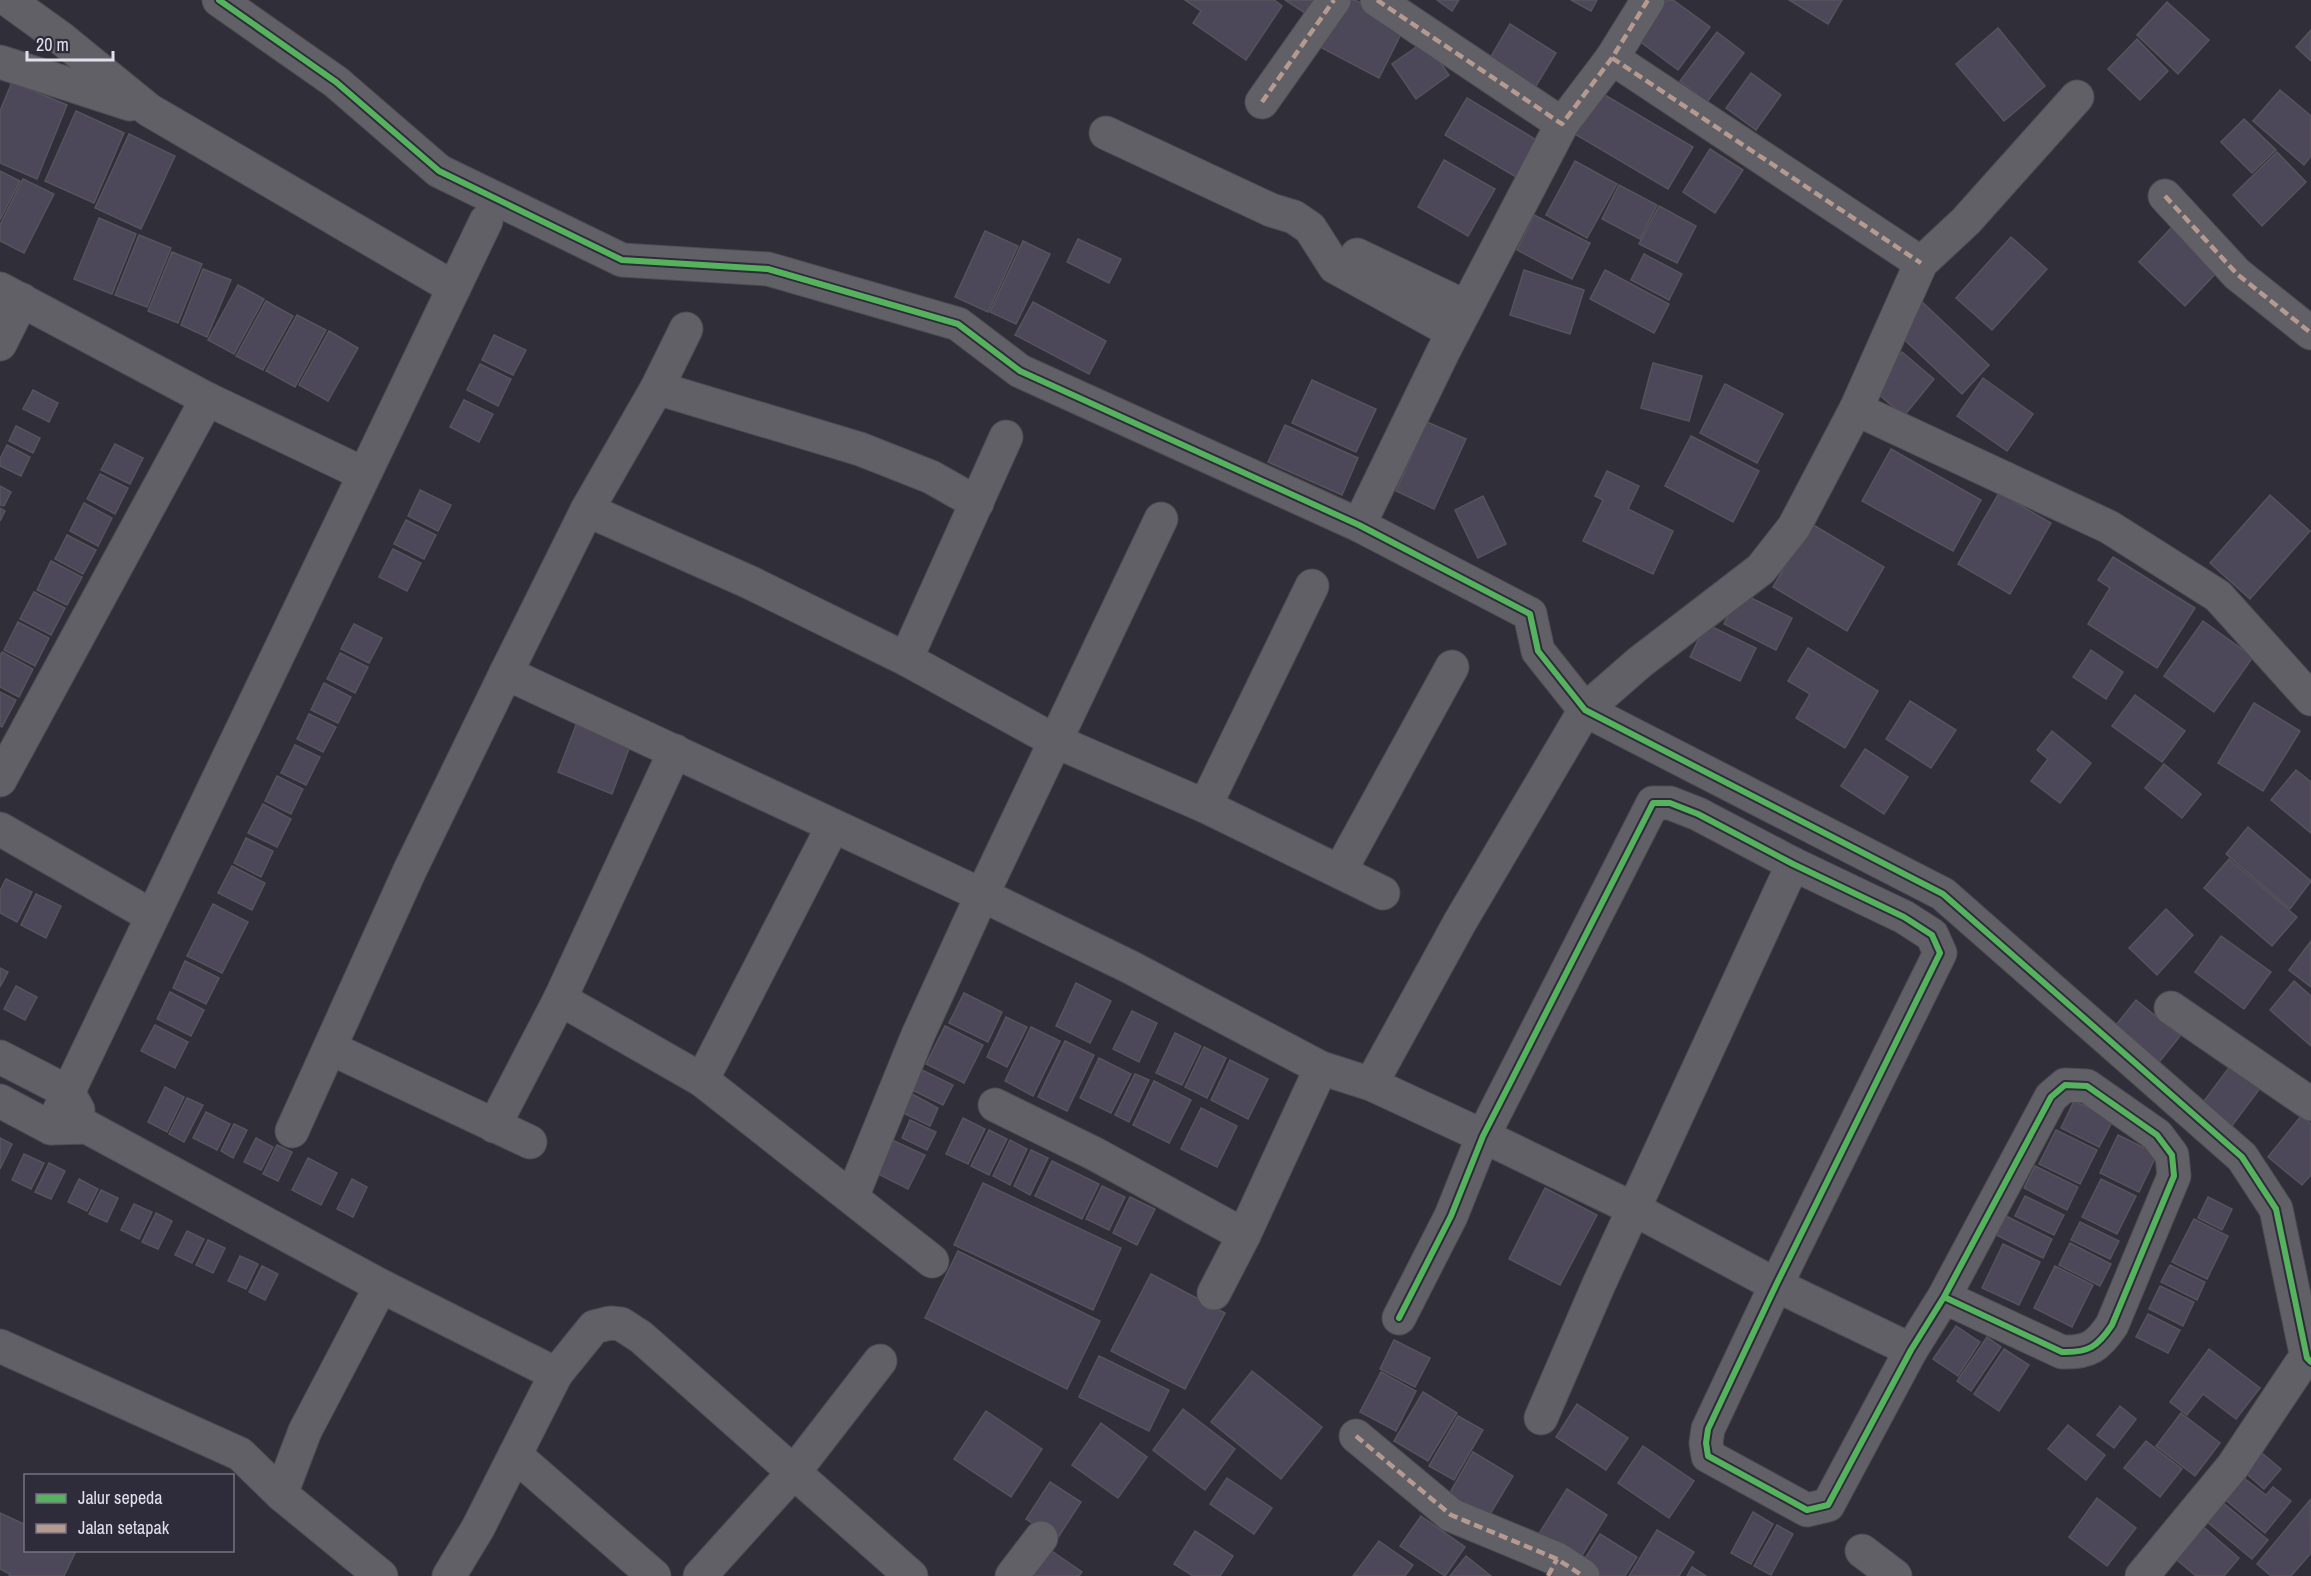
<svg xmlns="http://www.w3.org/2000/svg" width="2311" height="1576" viewBox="0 0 2311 1576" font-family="'Archivo Narrow',sans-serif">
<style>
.building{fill:#4c4859;stroke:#55545c;stroke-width:1.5}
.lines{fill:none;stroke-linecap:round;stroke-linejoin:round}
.minor-casing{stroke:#4d4c53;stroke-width:35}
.minor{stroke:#616067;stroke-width:33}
.quiet{stroke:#b69a8f;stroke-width:4.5;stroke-dasharray:9 4.5;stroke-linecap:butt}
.cycleway-casing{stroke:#2e2b3b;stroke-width:10}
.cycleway{stroke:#56b35d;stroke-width:6}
</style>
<rect width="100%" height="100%" fill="#302e38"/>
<g class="building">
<path d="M1185,0H1274L1282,6L1246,60L1193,23L1201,11Z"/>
<path d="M1285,0H1318L1308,15Z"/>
<path d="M1343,0H1355L1405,26L1379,78L1320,47Z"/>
<path d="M1437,0H1459L1452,11Z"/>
<path d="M1571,0H1597L1591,11Z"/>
<path d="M1667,0H1673L1710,27L1678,70L1638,40Z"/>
<path d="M1789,0H1842L1828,24Z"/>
<path d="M2167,2L2209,40L2178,74L2137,35Z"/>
<path d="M1510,24L1556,53L1536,86L1490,58Z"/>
<path d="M1998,28L2045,86L2004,121L1956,64Z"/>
<path d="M2311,30V61L2296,47Z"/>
<path d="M1717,32L1744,53L1707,102L1680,81Z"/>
<path d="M2137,39L2168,71L2140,100L2108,69Z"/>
<path d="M1425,41L1449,75L1416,99L1392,64Z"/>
<path d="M1751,73L1781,95L1756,130L1726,108Z"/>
<path d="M12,82L67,105L37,179L0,163V111Z"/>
<path d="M1593,88L1693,147L1668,189L1568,130Z"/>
<path d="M2280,90L2311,116V156L2304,165L2253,121Z"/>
<path d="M1467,98L1543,144L1521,180L1445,135Z"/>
<path d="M76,111L124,133L94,203L45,181Z"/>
<path d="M2244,119L2276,150L2252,173L2221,142Z"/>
<path d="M129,134L175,156L141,229L95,208Z"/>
<path d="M1710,149L1743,170L1715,213L1683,192Z"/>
<path d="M2277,152L2306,182L2262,226L2233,195Z"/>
<path d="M1444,160L1495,189L1468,236L1418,207Z"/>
<path d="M1575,161L1617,184L1587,238L1546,215Z"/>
<path d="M0,171L20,181L0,220Z"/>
<path d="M23,179L54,194L24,253L0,241V225Z"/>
<path d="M1619,185L1657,205L1640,239L1602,219Z"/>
<path d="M1659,206L1696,226L1677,263L1639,244Z"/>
<path d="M1534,215L1590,243L1572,279L1517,250Z"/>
<path d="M99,218L136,234L112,294L74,279Z"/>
<path d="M2173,226L2219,270L2185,306L2139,262Z"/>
<path d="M985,231L1018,246L988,312L955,297Z"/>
<path d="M139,235L171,248L147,307L115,295Z"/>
<path d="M2011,237L2047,269L1992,330L1956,298Z"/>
<path d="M1078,239L1121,259L1109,283L1067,262Z"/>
<path d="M1023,241L1050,254L1016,324L990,312Z"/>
<path d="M172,252L202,264L178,323L148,311Z"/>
<path d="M1644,254L1682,274L1669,300L1631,280Z"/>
<path d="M203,269L231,280L207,337L181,325Z"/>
<path d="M1524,270L1584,290L1570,334L1510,315Z"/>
<path d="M1605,270L1669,304L1654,333L1590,299Z"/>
<path d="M238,285L264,299L234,354L208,340Z"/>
<path d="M1920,300L1989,365L1962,394L1893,329Z"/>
<path d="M266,301L293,316L263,370L236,356Z"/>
<path d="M1033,302L1106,341L1089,374L1015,335Z"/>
<path d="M297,315L326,330L295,387L266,371Z"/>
<path d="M329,331L358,348L328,401L299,385Z"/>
<path d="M494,335L526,350L513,375L482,360Z"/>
<path d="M1902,352L1934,379L1904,416L1871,388Z"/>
<path d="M1653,363L1702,376L1689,421L1641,408Z"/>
<path d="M480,364L511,379L498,406L467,390Z"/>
<path d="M1983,378L2033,414L2007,451L1957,416Z"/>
<path d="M1312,380L1376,409L1356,452L1292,423Z"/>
<path d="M1725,384L1783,414L1757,463L1700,433Z"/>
<path d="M33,390L58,403L49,422L23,409Z"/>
<path d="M464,400L493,414L479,442L450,427Z"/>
<path d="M1427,422L1466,439L1434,509L1396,491Z"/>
<path d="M1285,425L1358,458L1342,495L1268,462Z"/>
<path d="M16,426L40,438L33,453L9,441Z"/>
<path d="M1691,436L1759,471L1733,522L1665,486Z"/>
<path d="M115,444L143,458L130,484L101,470Z"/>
<path d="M7,445L30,457L21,476L0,466V459Z"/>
<path d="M1891,449L1981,500L1953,551L1862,501Z"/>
<path d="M1607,471L1639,486L1628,509L1673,531L1653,574L1583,541L1603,500L1595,496Z"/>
<path d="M100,474L128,488L115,514L87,499Z"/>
<path d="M0,486L11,492L4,506L0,505Z"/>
<path d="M420,490L451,505L438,531L408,516Z"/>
<path d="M1999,493L2051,523L2010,594L1958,564Z"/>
<path d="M2270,495L2310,531L2250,599L2210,563Z"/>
<path d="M1483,496L1506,544L1478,558L1455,510Z"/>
<path d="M84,503L112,518L98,546L70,531Z"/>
<path d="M0,508L5,511L0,521Z"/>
<path d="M406,520L436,535L424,559L394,544Z"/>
<path d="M1810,523L1884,567L1847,631L1773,587Z"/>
<path d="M67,535L96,550L83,574L55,559Z"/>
<path d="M393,549L421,563L407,591L379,577Z"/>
<path d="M2113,557L2195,608L2157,668L2088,624L2110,588L2098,580Z"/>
<path d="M51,561L82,577L67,605L37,590Z"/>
<path d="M34,592L65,608L51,635L20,619Z"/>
<path d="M1739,592L1792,618L1776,650L1724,624Z"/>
<path d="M2203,621L2253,657L2214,712L2164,676Z"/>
<path d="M18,622L49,638L35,666L4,650Z"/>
<path d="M354,624L382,638L369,663L341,649Z"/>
<path d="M1706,624L1756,648L1740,681L1690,657Z"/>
<path d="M1808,648L1878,691L1845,748L1796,718L1810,694L1788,681Z"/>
<path d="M2091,650L2123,672L2106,699L2073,677Z"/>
<path d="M2,652L33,669L19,697L0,687V656Z"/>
<path d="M340,653L368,667L355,693L327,679Z"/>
<path d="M324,683L351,697L338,723L311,710Z"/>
<path d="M0,692L16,700L2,727L0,726Z"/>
<path d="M2135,695L2185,731L2162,762L2112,726Z"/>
<path d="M1910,701L1956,730L1931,768L1886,739Z"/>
<path d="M2254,703L2300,731L2263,791L2218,763Z"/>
<path d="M309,714L336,727L323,752L297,739Z"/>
<path d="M576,725L630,746L612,794L558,772Z"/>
<path d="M2052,731L2091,763L2060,803L2031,781L2048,759L2037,750Z"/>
<path d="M295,745L320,757L306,785L281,773Z"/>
<path d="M1865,749L1908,777L1884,814L1841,786Z"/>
<path d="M2164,764L2201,794L2182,818L2145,788Z"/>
<path d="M2296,770L2311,782V833L2271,800Z"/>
<path d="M277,776L303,789L291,814L265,801Z"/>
<path d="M263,804L291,819L277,847L248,833Z"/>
<path d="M2248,827L2311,881L2290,909L2226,854Z"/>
<path d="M246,838L273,851L261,877L234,863Z"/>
<path d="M2229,859L2297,917L2272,946L2204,888Z"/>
<path d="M232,866L265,883L252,910L218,893Z"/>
<path d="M6,879L32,892L17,922L0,913V891Z"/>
<path d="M36,894L61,906L46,938L21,925Z"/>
<path d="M213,904L248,922L222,973L187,956Z"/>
<path d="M2166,909L2193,935L2157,975L2129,948Z"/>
<path d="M2221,936L2271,972L2244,1009L2195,972Z"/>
<path d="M2311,941V987L2289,970Z"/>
<path d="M185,961L219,978L206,1004L173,988Z"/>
<path d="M0,968L8,972L0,987Z"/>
<path d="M2294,981L2311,996V1046L2270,1010Z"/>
<path d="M1076,983L1111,1001L1090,1043L1056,1026Z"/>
<path d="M16,986L37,997L25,1020L4,1009Z"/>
<path d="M170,992L204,1010L191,1036L157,1019Z"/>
<path d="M964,993L1002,1012L988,1042L949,1023Z"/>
<path d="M2136,1000L2180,1036L2156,1066L2112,1030Z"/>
<path d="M1132,1011L1157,1023L1139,1062L1113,1049Z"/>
<path d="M1006,1017L1027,1027L1007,1067L987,1057Z"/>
<path d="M155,1025L188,1042L175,1068L141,1051Z"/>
<path d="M945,1026L983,1045L964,1083L926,1064Z"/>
<path d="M1031,1027L1060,1041L1033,1096L1005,1081Z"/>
<path d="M1175,1033L1201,1046L1182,1085L1156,1073Z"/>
<path d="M1065,1041L1094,1055L1067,1111L1038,1097Z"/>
<path d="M1204,1047L1226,1058L1207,1098L1185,1087Z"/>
<path d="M2237,1057L2267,1079L2228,1131L2198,1109Z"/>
<path d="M1099,1058L1131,1074L1111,1113L1080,1098Z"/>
<path d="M1230,1060L1268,1079L1248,1119L1211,1100Z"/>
<path d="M922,1070L953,1085L943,1105L912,1090Z"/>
<path d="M1135,1074L1149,1080L1129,1122L1115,1115Z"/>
<path d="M1154,1081L1191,1100L1169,1143L1133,1125Z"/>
<path d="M165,1087L184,1097L167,1132L148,1122Z"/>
<path d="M912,1094L938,1108L930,1126L903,1113Z"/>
<path d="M187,1098L203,1105L184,1142L169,1134Z"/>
<path d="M2074,1101L2113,1120L2099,1147L2061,1128Z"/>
<path d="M1201,1108L1237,1126L1217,1167L1181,1149Z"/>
<path d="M206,1112L230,1124L217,1150L193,1138Z"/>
<path d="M2301,1116L2311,1124V1175L2302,1185L2268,1157Z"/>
<path d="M963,1118L985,1129L968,1164L946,1154Z"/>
<path d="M910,1120L936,1132L927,1150L902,1138Z"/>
<path d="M234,1124L247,1130L233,1158L221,1151Z"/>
<path d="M989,1130L1007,1139L989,1175L971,1166Z"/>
<path d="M2056,1130L2097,1150L2080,1184L2039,1164Z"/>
<path d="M2118,1135L2157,1154L2139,1192L2100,1173Z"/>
<path d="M0,1138L12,1144L0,1169Z"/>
<path d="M256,1138L273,1147L261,1170L244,1162Z"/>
<path d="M892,1140L925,1155L908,1189L876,1173Z"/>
<path d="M1010,1140L1027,1149L1010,1185L993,1176Z"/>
<path d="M277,1145L292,1152L278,1181L263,1174Z"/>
<path d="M1031,1150L1048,1158L1030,1195L1014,1186Z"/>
<path d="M24,1154L44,1163L31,1189L12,1180Z"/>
<path d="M308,1158L337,1173L321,1205L292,1190Z"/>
<path d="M1052,1161L1099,1184L1082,1219L1035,1196Z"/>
<path d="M49,1163L65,1171L51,1199L35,1192Z"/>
<path d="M2035,1166L2078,1187L2067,1210L2024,1188Z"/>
<path d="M79,1179L98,1189L87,1211L68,1202Z"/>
<path d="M352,1179L367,1187L353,1217L337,1209Z"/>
<path d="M2101,1179L2136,1196L2117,1234L2082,1217Z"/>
<path d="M983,1183L1121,1248L1093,1310L954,1245Z"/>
<path d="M1102,1186L1125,1197L1109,1230L1086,1219Z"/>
<path d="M1545,1188L1597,1215L1560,1285L1509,1259Z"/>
<path d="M101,1190L118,1198L107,1222L89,1214Z"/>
<path d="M2025,1196L2064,1215L2054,1235L2015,1216Z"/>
<path d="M1130,1197L1155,1209L1137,1245L1113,1233Z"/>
<path d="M2208,1197L2232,1209L2222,1230L2198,1218Z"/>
<path d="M134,1204L152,1212L139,1239L121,1230Z"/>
<path d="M1998,1212L2052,1239L2043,1258L1988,1231Z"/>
<path d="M156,1213L172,1221L158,1249L142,1242Z"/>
<path d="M2194,1219L2228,1236L2207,1279L2172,1262Z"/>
<path d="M2080,1222L2119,1241L2110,1259L2071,1240Z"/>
<path d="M187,1231L204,1239L192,1263L175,1255Z"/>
<path d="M208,1240L225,1248L213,1273L196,1265Z"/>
<path d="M2070,1243L2111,1264L2100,1286L2059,1265Z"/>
<path d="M2003,1244L2040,1262L2019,1305L1982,1288Z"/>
<path d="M958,1251L1100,1321L1067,1389L925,1318Z"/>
<path d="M240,1256L258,1264L246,1289L228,1281Z"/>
<path d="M2170,1265L2205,1282L2197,1300L2161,1282Z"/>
<path d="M262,1266L278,1274L265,1300L249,1292Z"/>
<path d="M2055,1266L2093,1285L2072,1327L2034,1308Z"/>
<path d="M1151,1274L1225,1313L1185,1389L1111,1351Z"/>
<path d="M2160,1286L2194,1302L2183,1326L2149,1309Z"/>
<path d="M2148,1314L2180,1330L2168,1353L2136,1337Z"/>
<path d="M1956,1326L1980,1342L1958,1376L1933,1359Z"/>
<path d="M1987,1337L2001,1347L1971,1391L1957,1381Z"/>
<path d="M1394,1340L1430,1358L1415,1387L1380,1369Z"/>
<path d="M2004,1349L2029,1365L1999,1411L1974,1394Z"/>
<path d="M2209,1349L2260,1388L2236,1419L2203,1394L2187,1415L2170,1402Z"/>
<path d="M1099,1356L1169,1390L1149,1431L1079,1397Z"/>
<path d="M1252,1371L1322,1427L1281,1479L1211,1422Z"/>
<path d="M1381,1372L1416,1391L1396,1431L1360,1412Z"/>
<path d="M1423,1392L1457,1413L1428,1461L1394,1441Z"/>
<path d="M1577,1404L1628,1438L1606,1470L1556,1437Z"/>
<path d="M2120,1406L2136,1419L2114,1448L2097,1435Z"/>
<path d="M1183,1409L1235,1449L1205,1490L1153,1450Z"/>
<path d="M986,1411L1042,1449L1011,1497L954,1459Z"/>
<path d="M2181,1413L2220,1443L2195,1476L2156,1446Z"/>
<path d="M1458,1416L1483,1430L1454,1480L1429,1466Z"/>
<path d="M1101,1423L1147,1457L1118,1498L1072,1465Z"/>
<path d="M2068,1425L2105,1455L2086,1480L2048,1449Z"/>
<path d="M2146,1441L2182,1469L2160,1497L2124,1468Z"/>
<path d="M1643,1446L1694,1481L1669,1518L1618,1483Z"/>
<path d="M2257,1449L2281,1469L2264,1489L2241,1469Z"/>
<path d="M1473,1452L1513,1476L1486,1521L1447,1498Z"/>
<path d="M2240,1475L2266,1495L2273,1487L2291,1501L2265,1533L2222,1497Z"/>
<path d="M1227,1478L1272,1508L1254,1534L1210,1504Z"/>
<path d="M1050,1482L1081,1502L1057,1539L1026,1519Z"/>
<path d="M1567,1489L1607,1515L1576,1565L1535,1540Z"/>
<path d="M2216,1497L2268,1540L2252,1559L2200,1516Z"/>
<path d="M2097,1498L2136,1528L2107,1566L2069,1537Z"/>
<path d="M2310,1500L2311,1553L2291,1576H2271L2257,1564Z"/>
<path d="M1753,1512L1773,1524L1751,1564L1731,1553Z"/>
<path d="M0,1513L26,1525V1550L76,1551L64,1576H9L10,1574L0,1569Z"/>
<path d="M1421,1516L1465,1547L1445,1576L1400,1546Z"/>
<path d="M2192,1517L2239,1558L2224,1576H2196L2165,1550Z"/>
<path d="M1777,1525L1793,1534L1771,1575L1754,1566Z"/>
<path d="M1657,1530L1694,1552L1679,1576H1629Z"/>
<path d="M1195,1531L1233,1556L1220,1576H1193L1174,1564Z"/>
<path d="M1600,1534L1637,1557L1625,1576H1596L1580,1567Z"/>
<path d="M1379,1541L1413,1565L1405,1576H1353Z"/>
<path d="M1043,1545L1082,1572L1079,1576H1021Z"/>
<path d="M1466,1556L1491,1576H1450Z"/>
<path d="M1692,1567L1706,1576H1687Z"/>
</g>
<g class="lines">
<g class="minor-casing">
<g id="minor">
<path d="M8,0L62,39L149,110L454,288"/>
<path d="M219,0L336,82L439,171L622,260L768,269L958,324L1020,371L1359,525L1530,614L1538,651L1585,710L1943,894L2242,1157L2276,1209L2307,1358L2311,1362"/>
<path d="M1377,0L1562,124"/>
<path d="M1612,58L1921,263"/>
<path d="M0,62L130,104"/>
<path d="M2077,97L1966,221L1921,263L1856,409L2109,527L2218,596L2311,699"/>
<path d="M1262,102L1334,0"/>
<path d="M1106,133L1271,210L1294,217L1310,228L1335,267L1453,332"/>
<path d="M2165,196L2237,274L2311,333"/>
<path d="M1357,255L1466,307"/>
<path d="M0,289L207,399L364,474"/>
<path d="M0,344L22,300"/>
<path d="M657,388L860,449L931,477L977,503"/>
<path d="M587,510L749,582L906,659L1055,741L1205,806L1383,893"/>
<path d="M1359,525L1443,352L1562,124L1612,58L1648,0"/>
<path d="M906,659L1006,437"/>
<path d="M506,673L982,895L1130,967L1321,1068L1371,1084L1483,1136L1634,1209L1776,1285L1911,1350"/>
<path d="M0,780L207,399"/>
<path d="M1205,806L1312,586"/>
<path d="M0,829L152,916"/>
<path d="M1340,871L1452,667"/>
<path d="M560,999L702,1080L932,1261"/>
<path d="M2171,1008L2311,1104"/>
<path d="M330,1048L530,1142"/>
<path d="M0,1057L68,1092L78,1110"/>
<path d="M702,1080L833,826"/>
<path d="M1371,1084L1460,922L1585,710L1640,662L1761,569L1794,527L1856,409"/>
<path d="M0,1101L51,1128L87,1127L381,1286L556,1374"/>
<path d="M995,1105L1095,1154L1244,1235"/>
<path d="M494,1126L560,999L675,751"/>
<path d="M51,1128L486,221"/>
<path d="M292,1131L410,870L506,673L587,510L657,388L686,329"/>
<path d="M852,1197L918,1035L982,895L1161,519"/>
<path d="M1214,1293L1244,1235L1321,1068"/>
<path d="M1399,1318L1451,1216L1483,1136L1653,803H1670L1698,814L1793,864L1904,917L1932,935L1940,953L1776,1285L1708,1429L1706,1443L1708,1456L1807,1510L1828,1505L1911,1350L1944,1297L2062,1352C2089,1353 2098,1346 2112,1325L2174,1176L2172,1155L2157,1135L2087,1086L2065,1085L2051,1097L1944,1297"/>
<path d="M0,1346L240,1454L281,1494L305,1431L381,1286"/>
<path d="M1541,1418L1599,1284L1793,864"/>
<path d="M1356,1436L1451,1515L1557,1559L1583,1576"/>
<path d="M515,1455L654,1576"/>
<path d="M281,1494L381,1576"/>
<path d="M1862,1551L1895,1576"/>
<path d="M449,1576L478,1528L556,1374L594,1327L610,1323L621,1324L641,1337L911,1576"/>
<path d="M700,1576L794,1472L880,1361"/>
<path d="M1012,1576L1041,1538"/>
<path d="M2142,1576L2233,1466L2301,1364L2307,1358L2311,1357"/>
</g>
</g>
<use href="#minor" class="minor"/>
<g class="quiet">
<path d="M1377,0L1562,124L1612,58L1648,0"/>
<path d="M1612,58L1921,263"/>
<path d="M1262,102L1334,0"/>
<path d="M2165,196L2237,274L2311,333"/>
<path d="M1356,1436L1451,1515L1557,1559L1583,1576"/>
<path d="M1548,1576L1557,1559"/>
</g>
<g class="cycleway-casing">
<g id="cycleway">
<path d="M219,0L336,82L439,171L622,260L768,269L958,324L1020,371L1359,525L1530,614L1538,651L1585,710L1943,894L2242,1157L2276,1209L2307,1358L2311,1362"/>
<path d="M1399,1318L1451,1216L1483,1136L1653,803H1670L1698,814L1793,864L1904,917L1932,935L1940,953L1776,1285L1708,1429L1706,1443L1708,1456L1807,1510L1828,1505L1911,1350L1944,1297L2062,1352C2089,1353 2098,1346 2112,1325L2174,1176L2172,1155L2157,1135L2087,1086L2065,1085L2051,1097L1944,1297"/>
</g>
</g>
<use href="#cycleway" class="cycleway"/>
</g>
<rect x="24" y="1474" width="210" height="78" fill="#2e2b3b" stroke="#767381" stroke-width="1.5"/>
<rect x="36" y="1494" width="30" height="9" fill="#56b35d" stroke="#767381" stroke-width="1.5"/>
<text x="78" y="1504" font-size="18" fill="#e1dfea">Jalur sepeda</text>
<rect x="36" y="1524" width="30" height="9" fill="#b69a8f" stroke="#767381" stroke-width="1.5"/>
<text x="78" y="1534" font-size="18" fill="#e1dfea">Jalan setapak</text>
<path d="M27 51v9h86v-9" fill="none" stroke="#e1dfea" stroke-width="3"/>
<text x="36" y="51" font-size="18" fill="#e1dfea" stroke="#2e2b3b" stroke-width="4.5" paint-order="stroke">20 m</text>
</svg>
